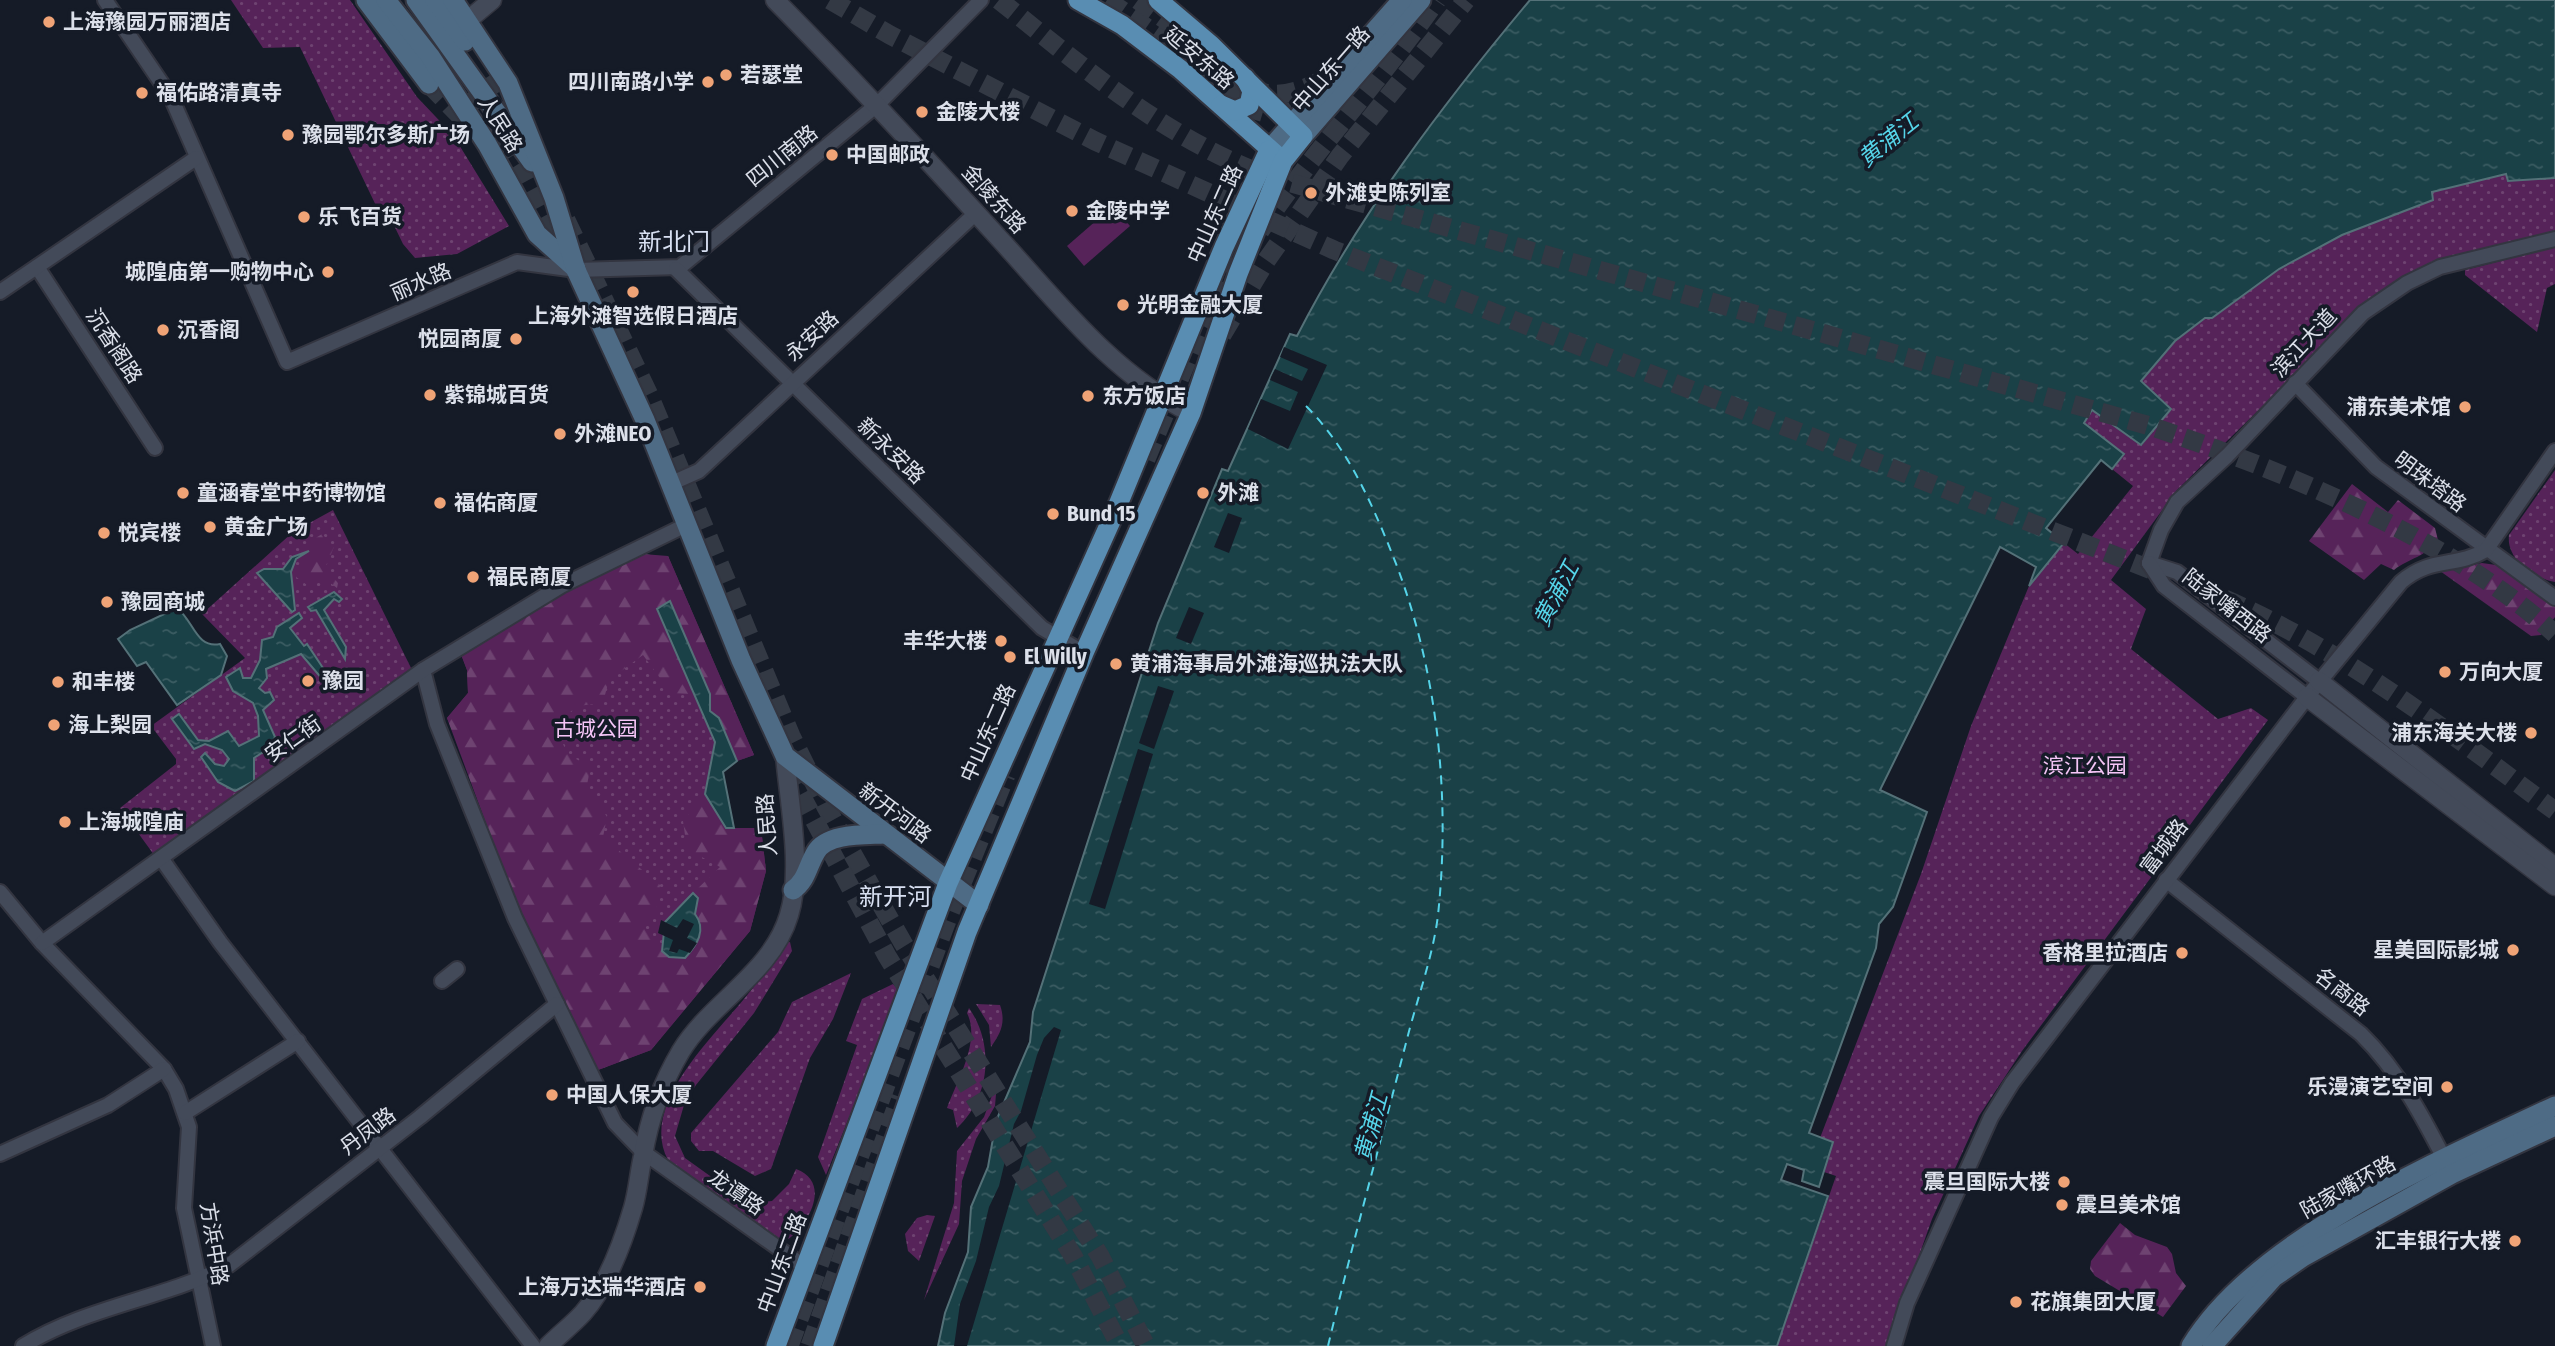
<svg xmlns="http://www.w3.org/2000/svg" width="2555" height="1346" viewBox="0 0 2555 1346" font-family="'Fira Sans Condensed','Noto Sans SC',sans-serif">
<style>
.green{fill:url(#green-dots)}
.forest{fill:url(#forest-firs)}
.pitch{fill:#562359}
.water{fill:url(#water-ripples);stroke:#547178;stroke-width:2}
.pier{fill:#151b27}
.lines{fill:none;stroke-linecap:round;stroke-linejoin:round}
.ferry{stroke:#55d4e9;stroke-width:2;stroke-dasharray:9 7;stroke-linecap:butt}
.secondary-tunnel{stroke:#333944;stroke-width:19;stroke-dasharray:19 10;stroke-linecap:butt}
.primary-tunnel{stroke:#333944;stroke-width:19;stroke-dasharray:19 10;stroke-linecap:butt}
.trunk-tunnel{stroke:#333944;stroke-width:19;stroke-dasharray:19 10;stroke-linecap:butt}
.minor-casing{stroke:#333540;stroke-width:18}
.tertiary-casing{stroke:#333540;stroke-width:21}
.secondary-casing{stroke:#333540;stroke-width:23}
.primary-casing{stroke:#333540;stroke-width:23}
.minor{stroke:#434a59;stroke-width:14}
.tertiary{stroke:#434a59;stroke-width:18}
.secondary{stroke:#4e6b85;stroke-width:19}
.primary{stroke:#598db2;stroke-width:19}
.poi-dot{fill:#efa376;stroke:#151b27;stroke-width:2.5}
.labels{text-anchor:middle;stroke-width:7;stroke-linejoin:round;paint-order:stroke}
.poi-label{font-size:21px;font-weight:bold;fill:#dce0ea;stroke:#151b27;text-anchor:start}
.street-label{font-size:21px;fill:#dce0ea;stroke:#151b27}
.park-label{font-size:21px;fill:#f5c5f7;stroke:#151b27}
.water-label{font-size:23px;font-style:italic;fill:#55d4e9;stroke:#151b27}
.quarter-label{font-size:24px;fill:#d8e0f2;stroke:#151b27}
</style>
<defs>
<pattern id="green-dots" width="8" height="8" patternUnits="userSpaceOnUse" patternTransform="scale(1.75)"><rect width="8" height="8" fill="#562359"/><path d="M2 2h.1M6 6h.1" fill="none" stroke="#6e4371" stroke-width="1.8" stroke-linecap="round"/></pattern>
<pattern id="forest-firs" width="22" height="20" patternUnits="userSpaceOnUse" patternTransform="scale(1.75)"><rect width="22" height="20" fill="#562359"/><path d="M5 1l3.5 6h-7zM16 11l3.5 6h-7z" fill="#6e4371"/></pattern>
<pattern id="water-ripples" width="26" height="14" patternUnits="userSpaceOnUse" patternTransform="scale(1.75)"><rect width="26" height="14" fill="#1a4147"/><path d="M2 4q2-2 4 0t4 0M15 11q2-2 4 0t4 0" fill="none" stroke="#3b5c62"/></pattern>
</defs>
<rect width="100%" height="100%" fill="#151b27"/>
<g class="green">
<path d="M231,0H350L417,97L453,135L509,226L457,254L415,258L403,244L387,211L380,214L300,47L263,48Z"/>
<path d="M2506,174L2509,181L2555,178V234L2430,264L2375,296L2177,490L2111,580L2146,609L2131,649L2218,719L2251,708L2268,720L2022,1051L1979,1116L1932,1219L1887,1346H1777L1836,1176L1824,1172L1833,1142L1820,1138L1921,874L1971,726L2029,586L2064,543L2078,554L2133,486L2112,469L2124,454L2084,423L2093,410L2142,445L2171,409L2140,381L2175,341L2205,318H2213L2279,269L2342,235L2433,200L2432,192Z"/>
<path d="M2555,247V284L2547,288L2537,332L2465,275V270Z"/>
<path d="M2555,470V582C2534,578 2506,560 2509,535Z"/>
<path d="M333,510L413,672L157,859L120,808L176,764V759L151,726L245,658L202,614L293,532Z"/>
<path d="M668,556L754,755L737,761L723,772L734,828H761L766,871L750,931L651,1050L598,1070L447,718L468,693L467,670L459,649Z"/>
<path d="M790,942L792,951L754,1013L696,1085L684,1105L675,1136L685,1158L738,1196L750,1203L772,1201L789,1184L796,1169C832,1182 809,1225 787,1240L769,1237L668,1160C638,1104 716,1035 748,994C761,978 771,962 781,944Z"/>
<path d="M851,973L833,1019L810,1058L771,1169L755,1176L713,1151H699L691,1141V1133L778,1032L792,1002Z"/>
<path d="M893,984L898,989L892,1010L826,1175L818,1157L857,1045L846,1041L862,999Z"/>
<path d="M976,1004L1000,1005C1006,1022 1001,1033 991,1047L989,1025Z"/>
<path d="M969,1008C995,1045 990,1098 957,1128L953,1110L947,1108C957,1081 981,1041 967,1013Z"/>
<path d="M997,1082L995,1106L976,1139L962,1181L959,1224L924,1300L954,1203L957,1151L984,1117Z"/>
<path d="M927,1215L935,1216L919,1261L908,1251L905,1234L917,1218Z"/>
</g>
<g class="forest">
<path d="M2352,484L2388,512L2398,500L2435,528L2438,540C2426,557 2409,558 2394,570L2381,564L2364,580L2309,541Z"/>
<path d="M322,534L334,547L325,568L338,583L337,588L325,579L315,581L310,587L296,577L306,544Z"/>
<path d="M630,553L668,556L754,755L737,761L719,718L710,711V694L670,602L657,610L693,694L671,693L643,655L609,680L602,706C556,694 544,757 591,764L587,785L607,817L603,837L660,885L655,917L651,915L645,927C655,947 662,956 685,958L700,937L695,914L698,898L693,893L720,867L687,849L683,821L705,794L726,828H761L766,871L750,931L651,1050L598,1070L521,918L447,718L468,693L467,670L459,649Z"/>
<path d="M2482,563L2496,565L2555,606V617L2541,635L2531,636L2440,571Z"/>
<path d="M2120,1223L2135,1235L2167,1247L2172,1254L2176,1273L2186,1286L2163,1317L2095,1276L2090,1269L2091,1261Z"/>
</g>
<path class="pitch" d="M1113,206L1130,226L1084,266L1067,246Z"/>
<g class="water">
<path d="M1530,0H2555V178L2508,181L2506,174L2432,192L2433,200L2342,235L2279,269L2212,318H2205L2175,341L2141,381L2171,409L2141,445L2092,410L2084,423L2124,454L2112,469L2101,460L2046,528L2064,543L2029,586L2036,567L2000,547L1880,790L1927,812L1893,907L1879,924L1876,948L1809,1133L1833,1142L1819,1187L1802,1181L1804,1170L1787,1164L1781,1180L1828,1196L1777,1346H938L945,1313L968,1252L971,1207L988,1167L996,1121L1030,1042L1033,1012L1158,623L1222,469L1228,471L1290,334L1297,336C1359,215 1443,104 1530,0Z"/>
<path d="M309,551L296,559L291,572L295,610L292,612L257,573L264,569H283L292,557Z"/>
<path d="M334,592L342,599L339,602L334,599L324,610L346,647L345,659L316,610L311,611L308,607Z"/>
<path d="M670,601L710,694V711L719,718L737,761L723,772L734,828H726L705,794L715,742L657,609Z"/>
<path d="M177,608C194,621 196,649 220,644L227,656L221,675L177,705L146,662L137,666L118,639L130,630Z"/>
<path d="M299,613L302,618L290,628L304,646L307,644L325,671V678L323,680L301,654L266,669L267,678L259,688L265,693L270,692L274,700L263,710L275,737L268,749L254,758V781L235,791L218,782L201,757L205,753L215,764L224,766L229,759L222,750L205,744L194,749L172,719L179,714L198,740L209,741L228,731L239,746L259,736L258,716L253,703L233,691L226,677L240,668L243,678H251L260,660L262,640L273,637L277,627Z"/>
<path d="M693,893L698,898L695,914C707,930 697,945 685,958L669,957L662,951L665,922Z"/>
</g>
<g class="pier">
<path d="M1284,347L1327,365L1288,449L1248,429L1261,399L1290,411L1298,392L1270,380L1271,377L1275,369L1302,381L1308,369L1280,357Z"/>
<path d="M1228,513L1242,518L1229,553L1214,547Z"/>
<path d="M1189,607L1204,613L1191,644L1176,638Z"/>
<path d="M1158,686L1174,691L1154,749L1139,743Z"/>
<path d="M1138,749L1153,754L1105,909L1089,904Z"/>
<path d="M683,919L694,924L687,938L697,943L690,953L679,949L677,953L669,951L673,940L658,933L661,920L677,928Z"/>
<path d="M1054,1027L1061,1030L967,1346H954L960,1304L976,1261L989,1207L999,1186L1014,1124L1021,1111L1037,1055L1044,1038Z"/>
</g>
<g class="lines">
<path class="ferry" d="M1306,406C1346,446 1370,499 1391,551C1437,664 1451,793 1438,915C1433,957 1416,1002 1406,1043C1380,1144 1352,1245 1328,1346"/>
<g class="secondary-tunnel">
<path d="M489,76L518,122"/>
<path d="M429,84L468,124"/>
<path d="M471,91L522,171L564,249"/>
<path d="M566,220L649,395L791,736L826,807L903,943L1100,1256L1146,1346"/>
<path d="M787,769L887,956L1073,1256L1120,1346"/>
</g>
<g class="primary-tunnel">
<path d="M1107,0L1160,37L1251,109L1268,114L1292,112"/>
<path d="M1138,0L1188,36"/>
<path d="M1250,86C1276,106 1315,85 1339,71"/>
<path d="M1260,231C1314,150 1381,80 1437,0"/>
<path d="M1222,335L1266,261L1340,156L1466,0"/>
<path d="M1146,459L1199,332L1239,262"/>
<path d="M789,1346L949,915L1006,775"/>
<path d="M810,1346L900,1097"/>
</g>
<g class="trunk-tunnel">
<path d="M830,0L890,35L1095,141L1334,250L2167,576"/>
<path d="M999,0C1084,68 1166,139 1270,177L2150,426C2282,470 2452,539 2555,634"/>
<path d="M2198,588C2329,639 2444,728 2555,811"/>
</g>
<g class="minor-casing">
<g id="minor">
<path d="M105,0L171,97L287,362L517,262L576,270L680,267L878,104L981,0"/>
<path d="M37,267L155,448"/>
<path d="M676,269L1042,628L1084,653"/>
<path d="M0,292L196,158"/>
<path d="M2295,383L2376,467L2555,598"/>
<path d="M672,483L699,471L976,213"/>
<path d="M2149,563L2161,530L2177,502L2227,456L2363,313L2407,283L2440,267L2555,239"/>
<path d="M2149,563L2177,572L2319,681"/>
<path d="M2149,563L2164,586L2307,697"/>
<path d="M423,670L437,724L515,918L615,1123L643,1152L805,1267"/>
<path d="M161,858L220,942L533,1346"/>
<path d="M2166,880L2361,1034C2399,1071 2424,1119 2448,1166"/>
<path d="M0,892L42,943L164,1069L176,1089L189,1127L184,1208L213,1346"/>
<path d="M42,943L423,670L561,586L688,524"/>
<path d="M442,981L457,969"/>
<path d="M185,1113L298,1041"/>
<path d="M0,1154L108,1105L164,1069"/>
<path d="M23,1346C86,1307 162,1299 228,1266L420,1117L557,1004"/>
<path d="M1894,1346L1907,1303L1991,1117L2012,1083L2307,697L2401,582C2431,556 2456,568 2486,550L2555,451"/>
</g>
</g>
<g class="tertiary-casing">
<g id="tertiary">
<path d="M775,0C851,77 924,156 997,236C1057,301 1111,373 1191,413"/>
<path d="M467,21L492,0"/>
<path d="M2319,681L2555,867"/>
<path d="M2307,697L2555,886"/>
<path d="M548,1346C559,1335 572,1325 583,1313C607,1286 623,1242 633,1208C638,1191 639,1173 643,1156C649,1119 662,1083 681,1051C711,1002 772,973 789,915C803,870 789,802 785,756"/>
</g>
</g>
<g class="secondary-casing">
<g id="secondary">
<path d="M366,0L429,84"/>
<path d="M386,0L430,56L487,144L537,234L576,269"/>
<path d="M416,0L532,162"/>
<path d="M435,0L465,41"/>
<path d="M453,0L508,83L554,198L576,270L645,420L741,660L785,756L979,905"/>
<path d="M1303,136L1421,0"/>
<path d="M1269,150L1402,0"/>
<path d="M793,890C807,880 807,867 816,852C827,833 864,835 884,834"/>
<path d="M2191,1346C2256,1238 2443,1159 2555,1106"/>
<path d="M2212,1346L2274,1277L2303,1257L2452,1174L2555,1126"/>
</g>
</g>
<g class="primary-casing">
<g id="primary">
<path d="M1078,0L1122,25L1180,69L1280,158"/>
<path d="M1221,105L1235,111L1249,105L1252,91L1245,78"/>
<path d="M776,1346L948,883L1115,512L1224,247L1269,150"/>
<path d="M823,1346L967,932L1084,653L1191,413L1238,274L1283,161L1303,136L1211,45L1158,0"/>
</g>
</g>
<use href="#minor" class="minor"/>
<use href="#tertiary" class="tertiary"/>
<use href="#secondary" class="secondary"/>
<use href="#primary" class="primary"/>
</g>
<g class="poi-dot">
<circle cx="49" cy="22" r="7"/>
<circle cx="726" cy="75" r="7"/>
<circle cx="708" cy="82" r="7"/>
<circle cx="142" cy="93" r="7"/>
<circle cx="922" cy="112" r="7"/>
<circle cx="288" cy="135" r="7"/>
<circle cx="832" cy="155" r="7"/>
<circle cx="1311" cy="193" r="7"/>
<circle cx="1072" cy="211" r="7"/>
<circle cx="304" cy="217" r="7"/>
<circle cx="328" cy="272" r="7"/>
<circle cx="633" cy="292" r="7"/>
<circle cx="1123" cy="305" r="7"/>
<circle cx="163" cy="330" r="7"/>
<circle cx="516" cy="339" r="7"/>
<circle cx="430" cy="395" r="7"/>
<circle cx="1088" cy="396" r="7"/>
<circle cx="2465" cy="407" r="7"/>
<circle cx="560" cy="434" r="7"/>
<circle cx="183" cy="493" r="7"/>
<circle cx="1203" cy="493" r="7"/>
<circle cx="440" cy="503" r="7"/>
<circle cx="1053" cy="514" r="7"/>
<circle cx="210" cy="527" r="7"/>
<circle cx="104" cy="533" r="7"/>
<circle cx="473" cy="577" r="7"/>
<circle cx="107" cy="602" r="7"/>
<circle cx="1001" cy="641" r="7"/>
<circle cx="1010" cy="657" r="7"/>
<circle cx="1116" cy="664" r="7"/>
<circle cx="2445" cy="672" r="7"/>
<circle cx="308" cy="681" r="7"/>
<circle cx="58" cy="682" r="7"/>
<circle cx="54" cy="725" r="7"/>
<circle cx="2531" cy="733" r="7"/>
<circle cx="65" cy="822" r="7"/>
<circle cx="2513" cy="950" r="7"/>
<circle cx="2182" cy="953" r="7"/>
<circle cx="2447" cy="1087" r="7"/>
<circle cx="552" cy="1095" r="7"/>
<circle cx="2064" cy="1182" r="7"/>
<circle cx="2062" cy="1205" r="7"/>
<circle cx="2515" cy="1241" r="7"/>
<circle cx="700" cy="1287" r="7"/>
<circle cx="2016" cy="1302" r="7"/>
</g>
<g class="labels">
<g class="poi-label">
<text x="63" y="29">上海豫园万丽酒店</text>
<text x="740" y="82">若瑟堂</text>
<text x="694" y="89" text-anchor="end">四川南路小学</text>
<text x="156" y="100">福佑路清真寺</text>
<text x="936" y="119">金陵大楼</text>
<text x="302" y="142">豫园鄂尔多斯广场</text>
<text x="846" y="162">中国邮政</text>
<text x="1325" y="200">外滩史陈列室</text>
<text x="1086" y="218">金陵中学</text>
<text x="318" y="224">乐飞百货</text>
<text x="314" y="279" text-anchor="end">城隍庙第一购物中心</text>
<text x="1137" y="312">光明金融大厦</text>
<text x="633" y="323" text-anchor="middle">上海外滩智选假日酒店</text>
<text x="177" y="337">沉香阁</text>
<text x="502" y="346" text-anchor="end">悦园商厦</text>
<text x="444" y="402">紫锦城百货</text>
<text x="1102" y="403">东方饭店</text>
<text x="2451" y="414" text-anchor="end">浦东美术馆</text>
<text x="574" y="441">外滩NEO</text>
<text x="197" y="500">童涵春堂中药博物馆</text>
<text x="1217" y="500">外滩</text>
<text x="454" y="510">福佑商厦</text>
<text x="1067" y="521">Bund 15</text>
<text x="224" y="534">黄金广场</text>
<text x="118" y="540">悦宾楼</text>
<text x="487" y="584">福民商厦</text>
<text x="121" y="609">豫园商城</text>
<text x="987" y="648" text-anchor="end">丰华大楼</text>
<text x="1024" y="664">El Willy</text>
<text x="1130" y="671">黄浦海事局外滩海巡执法大队</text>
<text x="2459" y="679">万向大厦</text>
<text x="322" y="688">豫园</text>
<text x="72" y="689">和丰楼</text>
<text x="68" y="732">海上梨园</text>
<text x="2517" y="740" text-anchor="end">浦东海关大楼</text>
<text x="79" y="829">上海城隍庙</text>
<text x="2499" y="957" text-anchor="end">星美国际影城</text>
<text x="2168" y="960" text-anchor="end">香格里拉酒店</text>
<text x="2433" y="1094" text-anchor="end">乐漫演艺空间</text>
<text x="566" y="1102">中国人保大厦</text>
<text x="2050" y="1189" text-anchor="end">震旦国际大楼</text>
<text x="2076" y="1212">震旦美术馆</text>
<text x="2501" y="1248" text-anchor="end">汇丰银行大楼</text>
<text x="686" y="1294" text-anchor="end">上海万达瑞华酒店</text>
<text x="2030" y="1309">花旗集团大厦</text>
</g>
<g class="street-label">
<text transform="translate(1199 58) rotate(40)" y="7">延安东路</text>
<text transform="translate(1331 69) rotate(-49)" y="7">中山东一路</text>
<text transform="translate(500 124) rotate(58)" y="7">人民路</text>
<text transform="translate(782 156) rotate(-39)" y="7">四川南路</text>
<text transform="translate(994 199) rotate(48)" y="7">金陵东路</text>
<text transform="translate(1215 214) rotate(-66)" y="7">中山东二路</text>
<text transform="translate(421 282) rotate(-23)" y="7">丽水路</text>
<text transform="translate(812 336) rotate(-43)" y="7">永安路</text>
<text transform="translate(2304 343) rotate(-47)" y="7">滨江大道</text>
<text transform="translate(114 346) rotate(57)" y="7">沉香阁路</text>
<text transform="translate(891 451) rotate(44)" y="7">新永安路</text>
<text transform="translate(2430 482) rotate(37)" y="7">明珠塔路</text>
<text transform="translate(2227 606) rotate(38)" y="7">陆家嘴西路</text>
<text transform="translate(988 733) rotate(-66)" y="7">中山东二路</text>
<text transform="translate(293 739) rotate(-35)" y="7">安仁街</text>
<text transform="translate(895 813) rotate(37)" y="7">新开河路</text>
<text transform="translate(767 825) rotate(-94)" y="7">人民路</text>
<text transform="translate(2164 847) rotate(-53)" y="7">富城路</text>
<text transform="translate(2342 992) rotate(38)" y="7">名商路</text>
<text transform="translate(368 1131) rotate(-37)" y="7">丹凤路</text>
<text transform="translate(2348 1187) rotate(-29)" y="7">陆家嘴环路</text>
<text transform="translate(736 1192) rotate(35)" y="7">龙谭路</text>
<text transform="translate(214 1244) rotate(81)" y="7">方浜中路</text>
<text transform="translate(782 1263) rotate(-70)" y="7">中山东二路</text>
</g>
<g class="park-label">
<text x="596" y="736">古城公园</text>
<text x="2085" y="773">滨江公园</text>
</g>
<g class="water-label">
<text transform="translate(1888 140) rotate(-39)" y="8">黄浦江</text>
<text transform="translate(1556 594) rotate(-62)" y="8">黄浦江</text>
<text transform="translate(1371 1127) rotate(-75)" y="8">黄浦江</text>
</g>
<g class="quarter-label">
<text x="674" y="250">新北门</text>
<text x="895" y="905">新开河</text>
</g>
</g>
</svg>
